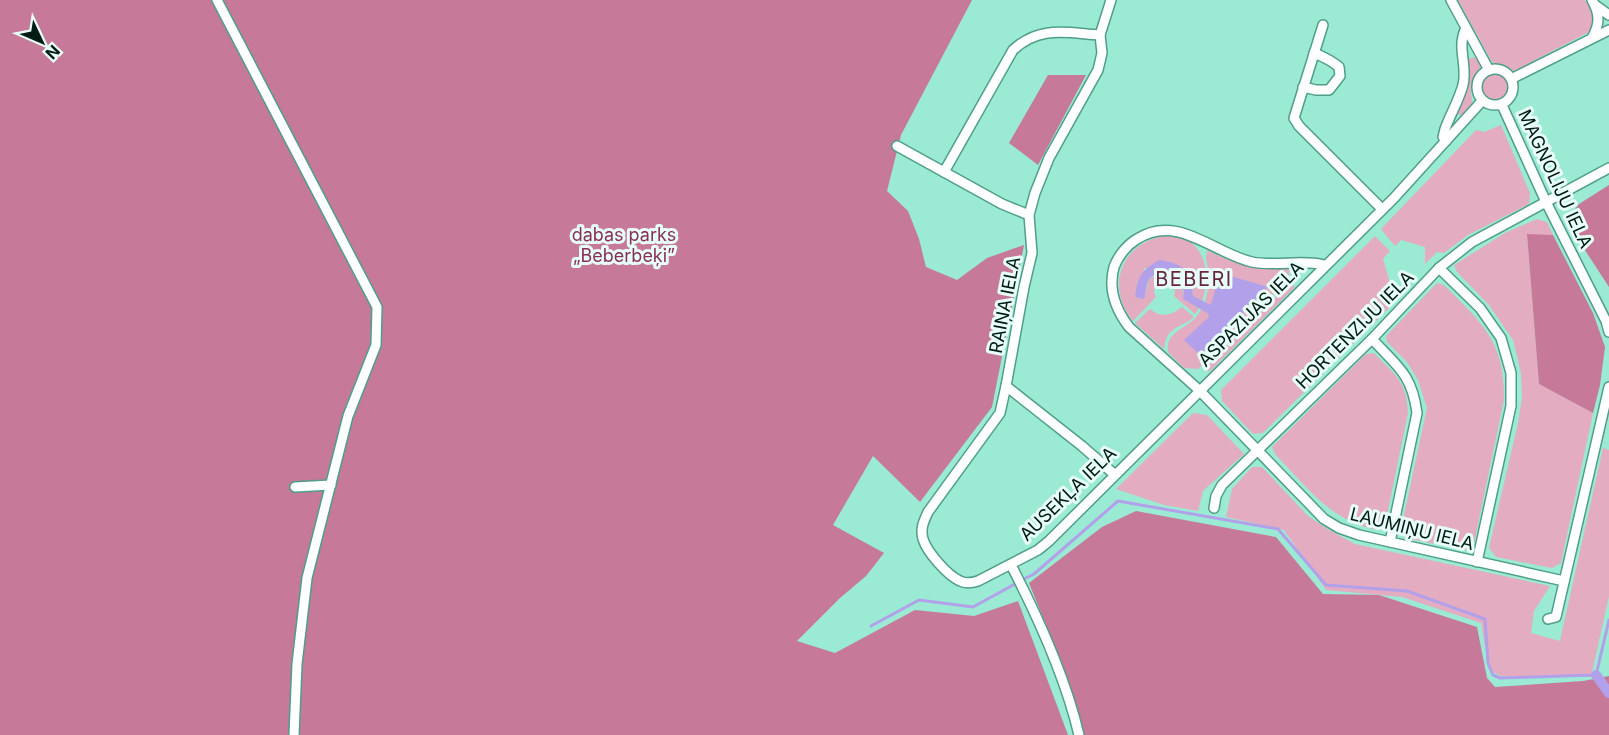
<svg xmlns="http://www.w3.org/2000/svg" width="1609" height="735" viewBox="0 0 1609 735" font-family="Inter,sans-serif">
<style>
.green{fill:#e4acc1}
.forest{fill:#c67998}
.water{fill:#b2a1ea}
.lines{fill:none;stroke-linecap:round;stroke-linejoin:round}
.stream{stroke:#b2a1ea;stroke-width:3}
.canal{stroke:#b2a1ea;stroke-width:10}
.street-casing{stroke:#4f9e8a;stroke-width:12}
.street{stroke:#fff;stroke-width:9}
.labels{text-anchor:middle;stroke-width:6;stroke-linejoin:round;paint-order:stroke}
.street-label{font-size:18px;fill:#001b13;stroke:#e8fff8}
.park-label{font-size:18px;fill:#8a2d59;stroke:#e8fff8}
.neighbourhood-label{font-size:20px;letter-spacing:1.5px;fill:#672543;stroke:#e8fff8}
</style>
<rect width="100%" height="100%" fill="#9bead4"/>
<g class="green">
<path d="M1458,0H1585C1592,12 1596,19 1589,32L1514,71L1492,62Z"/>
<path d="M1477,57L1481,65C1479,71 1474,75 1472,82C1467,103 1481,96 1462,116L1455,112L1456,109H1459C1467,92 1472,78 1467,59Z"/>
<circle cx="1495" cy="88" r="14"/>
<path d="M1501,125L1530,193L1529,204L1468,235L1444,253L1437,252L1425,264V247L1401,240L1395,246L1381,229L1476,130L1484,132Z"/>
<path d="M1537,219L1547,222L1553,235H1527L1539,384L1593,413L1561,563L1552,568L1496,557L1489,548L1518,423L1522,398L1521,373L1513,340L1489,305L1457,272L1454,265L1505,233Z"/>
<path d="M1164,236C1173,237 1185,237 1192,243C1208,257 1209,282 1202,301L1193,296V283L1185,269L1144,268V299L1149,280C1159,271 1171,270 1181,280L1184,299L1199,308L1195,314L1174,296L1175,291L1173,284L1164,280L1155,286L1154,293L1156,297L1133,321C1105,288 1121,243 1164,236Z"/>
<path d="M1375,236L1390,251L1383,259L1390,283L1408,289L1263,433L1253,434L1222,401L1221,390Z"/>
<path d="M1207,250C1236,265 1256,269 1289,269V279L1198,369L1184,368L1168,352C1165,327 1193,330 1201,309L1209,314L1207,350L1211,305L1205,302L1210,280L1206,259Z"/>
<path d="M1290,283L1295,287L1209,372L1206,366Z"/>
<path d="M1437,283L1444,285C1483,324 1505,342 1504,400L1473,548L1466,550L1405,538L1401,529L1427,408L1418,380L1407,362L1387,342L1386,336Z"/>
<path d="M1182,307L1194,317C1180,329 1166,326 1164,349L1135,323L1150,309C1161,318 1171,316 1182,307Z"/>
<path d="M1374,353C1395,375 1407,381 1408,413L1385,525L1378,530C1330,521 1308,488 1275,454L1272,447L1366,354Z"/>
<path d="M1193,413L1207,415L1244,454L1203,491L1198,511L1164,505L1116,489Z"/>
<path d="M1603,448L1609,450V596L1591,677L1501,676L1489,670L1481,623L1402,597L1326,590L1284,530L1226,517L1232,489L1252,467H1262L1308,516L1329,530L1355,544L1550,586L1534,611L1531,633L1560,641Z"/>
</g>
<g class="forest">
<path d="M0,0H972L901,135L887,191L908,211L919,239L926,267L957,280L987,258L1024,245L992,407L920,502L873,456L833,525L884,553L866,576L840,598L797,641L835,653L915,610L974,616L1018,601L1068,735H0Z"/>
<path d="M1048,75H1086L1038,165L1009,143Z"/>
<path d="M1609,185V287L1566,221L1579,204Z"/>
<path d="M1527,234L1553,235L1593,313L1605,347L1600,385L1593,413L1539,384Z"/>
<path d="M1136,511L1276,537L1323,594L1379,595L1477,627L1487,678L1495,687L1583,681L1609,676V735H1081L1060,660L1029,583L1102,527Z"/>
</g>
<path class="water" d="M1159,260C1183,263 1192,271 1193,296L1211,305L1220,273L1268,287L1207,350L1198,353L1184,340L1208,318L1209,314L1183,299C1184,292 1184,285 1180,279C1173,271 1155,270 1149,280C1146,284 1146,294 1144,299L1135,297C1138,277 1140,271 1159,260Z"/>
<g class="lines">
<g class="stream">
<path d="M1024,579L1034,574L1118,501L1278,529L1326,585L1407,591L1485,619L1488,663L1493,675L1500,678L1596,675L1609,620"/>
<path d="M871,626L919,600L973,607L1015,584"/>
</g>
<path class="canal" d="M1596,675L1609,693"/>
<g class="street-casing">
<g id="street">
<path d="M217,0L377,307L376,345L348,416L307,578L297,664L294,735"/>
<path d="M1111,0L1100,35L1102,53L1098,70L1049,158L1035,193L1029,215L1032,253L1024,287L1006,386L1082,446L1114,474"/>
<path d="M1451,0L1489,70"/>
<path d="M1595,5L1609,15"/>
<path d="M1323,25L1294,118L1299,126L1382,209"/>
<path d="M1592,38C1600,24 1600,14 1592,0"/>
<circle cx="1495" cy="87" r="18"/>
<path d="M1511,79L1609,30"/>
<path d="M1303,87L1316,90H1329L1340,76L1339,67C1331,60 1324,57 1314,53"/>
<path d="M1502,105L1546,202L1606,321L1609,332"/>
<path d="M1446,141L1443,137L1445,129C1450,115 1459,100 1463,85C1468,65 1456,47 1466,28"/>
<path d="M897,146L1002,204L1029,215"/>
<path d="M944,172L1013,50C1040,25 1067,33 1100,35"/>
<path d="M1324,265C1301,259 1276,267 1252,262C1213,253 1177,213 1137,239C1127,245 1118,256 1114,267C1108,289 1116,310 1129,327L1199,390L1324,519L1339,528L1359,535L1564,581"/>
<path d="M1439,268L1480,308L1501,338L1511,373V406L1477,562"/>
<path d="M1372,339C1397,366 1412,374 1417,413L1390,542"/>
<path d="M1006,386L1000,413L928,512C924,521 920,528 923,539C927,552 947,575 960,581C966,584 972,583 978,581L1038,550L1049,541L1394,198L1482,101"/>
<path d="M295,487L331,485"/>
<path d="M1214,508L1216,496L1222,485L1372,339L1439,268L1472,242L1609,168"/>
<path d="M1011,565C1039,619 1065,676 1079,735"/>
<path d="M1548,619L1556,617L1609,387"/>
</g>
</g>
<use href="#street" class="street"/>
</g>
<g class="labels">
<g class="street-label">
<text transform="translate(1555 179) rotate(65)" y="6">MAGNOLIJU IELA</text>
<text transform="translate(1005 305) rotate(-79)" y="6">RAIŅA IELA</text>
<text transform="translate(1251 314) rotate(-45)" y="6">ASPAZIJAS IELA</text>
<text transform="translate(1355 330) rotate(-45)" y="6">HORTENZIJU IELA</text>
<text transform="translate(1068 494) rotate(-44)" y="6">AUSEKĻA IELA</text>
<text transform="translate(1412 529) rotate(14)" y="6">LAUMIŅU IELA</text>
</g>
<g class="park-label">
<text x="624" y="241">dabas parks<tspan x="624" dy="21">„Beberbeķi”</tspan></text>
</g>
<g class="neighbourhood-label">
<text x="1194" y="286">BEBERI</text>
</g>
</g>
<g transform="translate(42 42) rotate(134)" stroke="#e8fff8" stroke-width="4.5" paint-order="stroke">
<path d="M0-4.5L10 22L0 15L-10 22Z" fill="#001b13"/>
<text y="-9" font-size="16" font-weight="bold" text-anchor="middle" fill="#001b13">N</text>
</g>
</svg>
